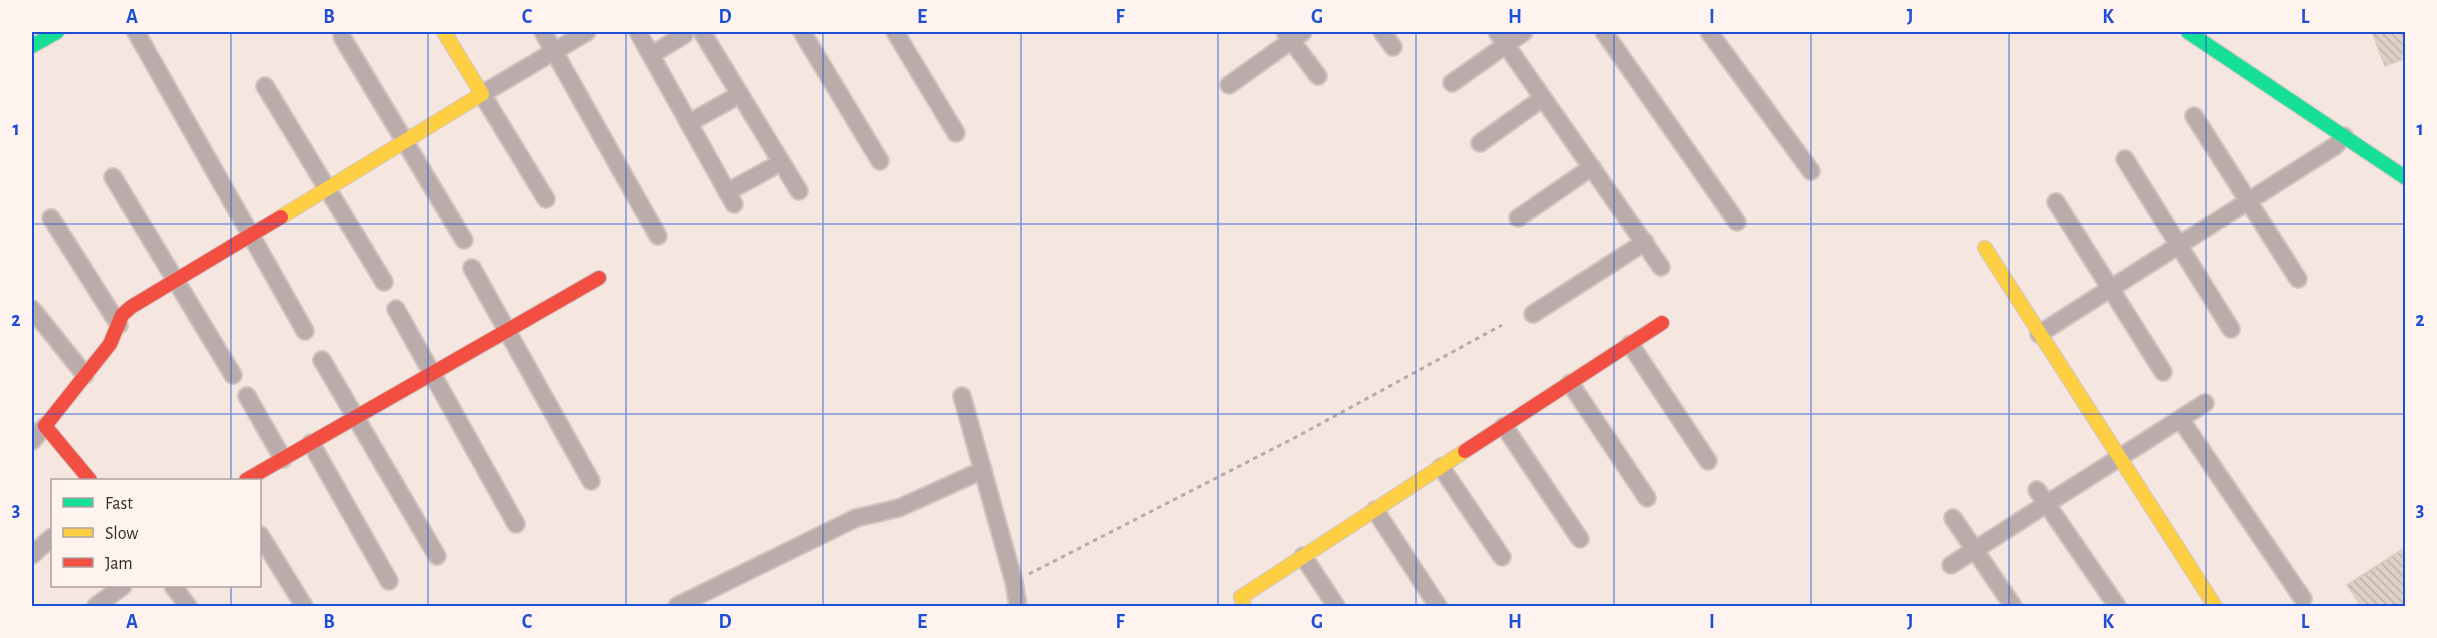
<svg xmlns="http://www.w3.org/2000/svg" width="2437" height="638" viewBox="0 0 2437 638" font-family="'Alegreya Sans',sans-serif">
<style>
.building{fill:url(#building-back-hatch);stroke:#d7ccc6;stroke-width:1.5}
.lines{fill:none;stroke-linecap:round;stroke-linejoin:round}
.street-casing{stroke:#d1c5c0;stroke-width:20}
.fast-casing{stroke:#d1c5c0;stroke-width:16}
.slow-casing{stroke:#d1c5c0;stroke-width:16}
.jam-casing{stroke:#d1c5c0;stroke-width:16}
.path{stroke:#b6aaa9;stroke-width:3;stroke-dasharray:4.5 4.5;stroke-linecap:butt}
.street{stroke:#baacab;stroke-width:16}
.fast{stroke:#16e098;stroke-width:14}
.slow{stroke:#ffcf43;stroke-width:14}
.jam{stroke:#f24e42;stroke-width:14}
.grid{fill:none;stroke:#1d4ed8;stroke-width:1.5;stroke-opacity:0.55}
.neatline{fill:none;stroke:#1d4ed8;stroke-width:2}
.grid-label{font-size:20px;text-anchor:middle;font-weight:bold;fill:#1d4ed8}
</style>
<defs>
<pattern id="building-back-hatch" width="6" height="6" patternUnits="userSpaceOnUse" patternTransform="scale(1.5)"><rect width="6" height="6" fill="#dfd0c4"/><path d="M-1 5l2 2M0 0l6 6M5-1l2 2" fill="none" stroke="#c0b3a8"/></pattern>
</defs>
<rect width="100%" height="100%" fill="#f5e6e0"/>
<g class="building">
<path d="M2372,32H2406V58L2385,66Z"/>
<path d="M2406,547V606H2361L2347,585Z"/>
</g>
<g class="lines">
<g class="street-casing">
<g id="street">
<path d="M136,32L305,331"/>
<path d="M543,32L658,236"/>
<path d="M638,32L734,204"/>
<path d="M702,32L799,191"/>
<path d="M802,32L880,161"/>
<path d="M895,32L956,133"/>
<path d="M1285,32L1318,76"/>
<path d="M1382,32L1393,47"/>
<path d="M1497,32L1661,267"/>
<path d="M1604,32L1737,222"/>
<path d="M1709,32L1811,171"/>
<path d="M342,37L464,240"/>
<path d="M651,55L684,35"/>
<path d="M1452,83L1524,32"/>
<path d="M1229,85L1303,32"/>
<path d="M265,86L384,282"/>
<path d="M2194,116L2298,279"/>
<path d="M689,123L730,100"/>
<path d="M1480,143L1543,98"/>
<path d="M2125,159L2231,329"/>
<path d="M113,177L233,375"/>
<path d="M727,192L771,168"/>
<path d="M546,199L482,94L587,32"/>
<path d="M2056,202L2163,372"/>
<path d="M51,218L119,325"/>
<path d="M1518,218L1592,167"/>
<path d="M472,268L591,481"/>
<path d="M32,309L85,375"/>
<path d="M396,309L516,524"/>
<path d="M1533,314L1645,242"/>
<path d="M2039,334L2335,146L2344,136"/>
<path d="M1630,344L1708,461"/>
<path d="M322,360L437,556"/>
<path d="M1570,383L1647,498"/>
<path d="M247,396L283,459"/>
<path d="M962,396L1014,582L1018,606"/>
<path d="M2181,420L2303,599"/>
<path d="M1504,426L1580,539"/>
<path d="M32,441L45,426"/>
<path d="M311,443L389,581"/>
<path d="M1441,467L1502,557"/>
<path d="M2037,490L2117,606"/>
<path d="M1375,510L1438,606"/>
<path d="M1953,518L2013,606"/>
<path d="M260,535L304,606"/>
<path d="M32,555L52,537"/>
<path d="M1303,556L1336,606"/>
<path d="M1951,565L2205,403"/>
<path d="M173,586L188,606"/>
<path d="M96,606L123,586"/>
<path d="M677,606L856,518L899,508L983,470"/>
</g>
</g>
<g class="fast-casing">
<g id="fast">
<path d="M2188,32L2406,178"/>
<path d="M32,46L57,32"/>
</g>
</g>
<g class="slow-casing">
<g id="slow">
<path d="M281,217L482,94L444,32"/>
<path d="M1985,248L2215,606"/>
<path d="M1244,606L1241,597L1465,451"/>
</g>
</g>
<g class="jam-casing">
<g id="jam">
<path d="M1465,451L1662,323"/>
<path d="M90,480L45,426L110,344L122,315L131,307L281,217"/>
<path d="M246,480L599,278"/>
</g>
</g>
<path class="path" d="M1029,574L1298,436L1502,325"/>
<use href="#street" class="street"/>
<use href="#fast" class="fast"/>
<use href="#slow" class="slow"/>
<use href="#jam" class="jam"/>
</g>
<path class="grid" d="M231,32V480M428,32V606M626,32V606M823,32V606M1021,32V606M1218,32V606M1416,32V606M1614,32V606M1811,32V606M2009,32V606M2206,32V606M32,224H2406M32,414H2406M231,586V606"/>
<rect width="2437" height="638" fill="none" stroke="#fff3ef" stroke-width="66"/>
<rect x="51" y="479" width="210" height="108" fill="#fff3ef" stroke="#aea39f" stroke-width="1.5"/>
<rect x="63" y="498" width="30" height="9" fill="#16e098" stroke="#aea39f" stroke-width="1.5"/>
<text x="105" y="509" font-size="18" fill="#352a26">Fast</text>
<rect x="63" y="528" width="30" height="9" fill="#ffcf43" stroke="#aea39f" stroke-width="1.5"/>
<text x="105" y="539" font-size="18" fill="#352a26">Slow</text>
<rect x="63" y="558" width="30" height="9" fill="#f24e42" stroke="#aea39f" stroke-width="1.5"/>
<text x="105" y="569" font-size="18" fill="#352a26">Jam</text>
<rect x="33" y="33" width="2371" height="572" class="neatline"/>
<g class="grid-label">
<text x="132" y="23">A</text>
<text x="329" y="23">B</text>
<text x="527" y="23">C</text>
<text x="725" y="23">D</text>
<text x="922" y="23">E</text>
<text x="1120" y="23">F</text>
<text x="1317" y="23">G</text>
<text x="1515" y="23">H</text>
<text x="1712" y="23">I</text>
<text x="1910" y="23">J</text>
<text x="2108" y="23">K</text>
<text x="2305" y="23">L</text>
<text x="16" y="135">1</text>
<text x="2420" y="135">1</text>
<text x="16" y="326">2</text>
<text x="2420" y="326">2</text>
<text x="16" y="516">3</text>
<text x="2420" y="516">3</text>
<text x="132" y="628">A</text>
<text x="329" y="628">B</text>
<text x="527" y="628">C</text>
<text x="725" y="628">D</text>
<text x="922" y="628">E</text>
<text x="1120" y="628">F</text>
<text x="1317" y="628">G</text>
<text x="1515" y="628">H</text>
<text x="1712" y="628">I</text>
<text x="1910" y="628">J</text>
<text x="2108" y="628">K</text>
<text x="2305" y="628">L</text>
</g>
</svg>
